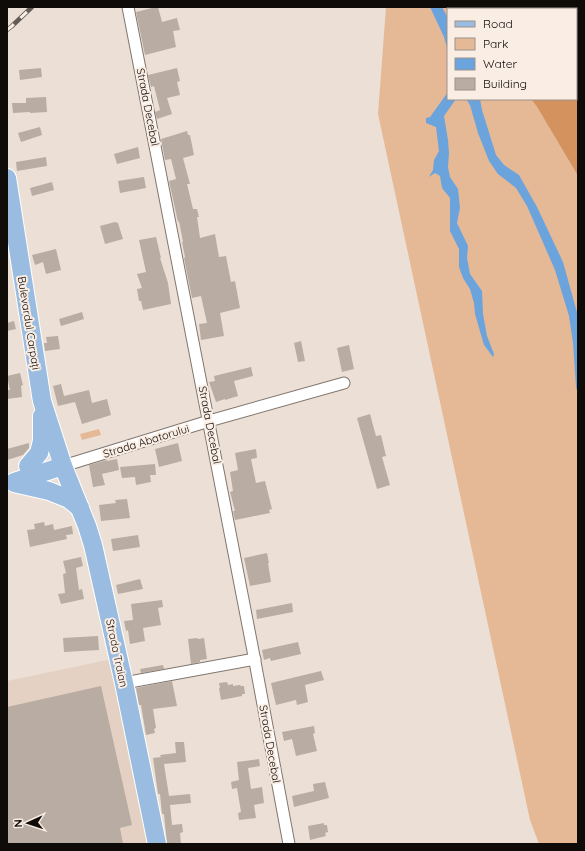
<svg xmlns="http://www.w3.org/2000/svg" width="585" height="851" viewBox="0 0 585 851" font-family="Quicksand,sans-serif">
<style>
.built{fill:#e4d1c3}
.green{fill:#e6b996}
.forest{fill:#d4935e}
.water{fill:#6ba3dd}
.building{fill:#b8aca3}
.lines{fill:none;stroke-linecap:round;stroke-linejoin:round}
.minor-casing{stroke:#81766e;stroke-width:13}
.primary-casing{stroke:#fff;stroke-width:20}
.minor{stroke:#fff;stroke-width:11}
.primary{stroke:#9abce0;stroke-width:18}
.rail-casing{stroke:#625b56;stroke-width:4.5}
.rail{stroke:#faede4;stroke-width:3;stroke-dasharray:9;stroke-linecap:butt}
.labels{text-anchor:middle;stroke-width:4;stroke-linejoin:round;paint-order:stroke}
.street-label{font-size:11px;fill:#0f0b08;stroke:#faede4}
</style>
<rect width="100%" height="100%" fill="#ece0d6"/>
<path class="built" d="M112,659L150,844H7V681Z"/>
<g class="green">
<path d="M386,7H456L458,9H448V99H531L537,107L578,176V844H539L530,820L378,114Z"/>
<path d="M99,429L101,435L82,440L80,434Z"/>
</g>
<path class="forest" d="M456,7H578V176L537,107L531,99H576V9H458Z"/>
<g class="water">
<path d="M430,7H442L448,18V51L444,37Z"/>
<path d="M448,92V99H456L444,116L448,140L449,153L448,167L450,177L458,189L460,208L457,223L468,246L467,258L470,274L482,291L483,314L487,336L494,354L493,357L484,345L475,314L474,303L470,289L463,278L459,267V249L450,231V198L442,188L440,176L435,173L429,177L433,170L434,160L439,151L436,127L426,123V118L430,117Z"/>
<path d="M466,99H480L482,110L496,155L504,165L519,175L537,207L563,262L578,316V394L576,387L573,343L569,316L555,270L527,206L516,188L498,174L489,161L478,133L470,105Z"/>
</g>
<g class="building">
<path d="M156,7H158L162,22L177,18L180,30L173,31L176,47L145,55L136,12Z"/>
<path d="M41,68L42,77L20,80L19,70Z"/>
<path d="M177,68L180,81L177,82L180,95L167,98L172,114L157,119L155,112L160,110L154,86L151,87L148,75Z"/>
<path d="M46,97L47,112L30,113V112L13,113L12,103H26V98Z"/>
<path d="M40,127L42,135L21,142L18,133Z"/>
<path d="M187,131L188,135H190L194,155L183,158L190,184H187L193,209H197L199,217H197L200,238L215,234L219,257L226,256L231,282L235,281L240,308L220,313L224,336L201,340L199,324L207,323L201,296L192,298L184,258L185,257L182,242H183L179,221L178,222L169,181L176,179L171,159L165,160L161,139Z"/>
<path d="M138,147L140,158L117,164L114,154Z"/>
<path d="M46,157L47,166L17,171L16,162Z"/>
<path d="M144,177L146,188L120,193L118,181Z"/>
<path d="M52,182L54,190L32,196L30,188Z"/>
<path d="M115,222L118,223L123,239L105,244L100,226Z"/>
<path d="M156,237L161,258H160L168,283L171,304L143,310L141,301H139L137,289L142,288L137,274L146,272L139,240Z"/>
<path d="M56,249L61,270L46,274L43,262L35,265L32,255Z"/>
<path d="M82,312L84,319L61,326L59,319Z"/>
<path d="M14,321L16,329L7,331V323Z"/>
<path d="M58,336L60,349L45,351L44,343H47L46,337Z"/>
<path d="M301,341L305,361L298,362L294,343Z"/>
<path d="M349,345L354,369L342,372L337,348Z"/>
<path d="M251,367L253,376L234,381L238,396L225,400V399L216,402L209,382L215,381L214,376Z"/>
<path d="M20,373L23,385L21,386L22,397L7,399V390H10L7,376Z"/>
<path d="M61,384L64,396L89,390L92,403L107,399L111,415L82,424L75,402L58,406L53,386Z"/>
<path d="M370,414L376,436L381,435L386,456L382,457L390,485L377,489L357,418Z"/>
<path d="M29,443V448L23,455L7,460V449Z"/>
<path d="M178,443L182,461L159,467L155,449Z"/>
<path d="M256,449L257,458L251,459L256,483L265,481L272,509L269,510L270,513L235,520L233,511H235L230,492L233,491L230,472L238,470L235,453Z"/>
<path d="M117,459L119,470L102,474L105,485L93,487L89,465L107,460V461Z"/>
<path d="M155,464L156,475H150L151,482L136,485L135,477L122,478L120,467Z"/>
<path d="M127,499L130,518L101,521L99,505L116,503L115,500Z"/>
<path d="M44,522L45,526L53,524L54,530L72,526L73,534L66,535L67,539L30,547L27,530L35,529L34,524Z"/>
<path d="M138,535L140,547L113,551L111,539Z"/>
<path d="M267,553L269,563H268L271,582L250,586L244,558Z"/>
<path d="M81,557L83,566L76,568L79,590L82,589L84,599L61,604L58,594L65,593L63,574L66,573L63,561Z"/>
<path d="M140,579L143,589L118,594L116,585Z"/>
<path d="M162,600L163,607L158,608L161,625L143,628L145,641L130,644L128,630L126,631L124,621L133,620L131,604Z"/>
<path d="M292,603L293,612L257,619L256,610Z"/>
<path d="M98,636L99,650L64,652L63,638Z"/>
<path d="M197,638L198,639L204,638L207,659L200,660V662L191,664L188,639Z"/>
<path d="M298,642L301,654L271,661L270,658L264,660L262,650Z"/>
<path d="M163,665L164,669L141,673L140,669Z"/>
<path d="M321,671L324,680L305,685L308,702L297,705L296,700L276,705L271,683Z"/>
<path d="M172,681L177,706L153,709L156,728L154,729L155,733L146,735L141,705H139L136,688Z"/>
<path d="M227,682L228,685L233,684V686L240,685L241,686H244L245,694H242V696L221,700L219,688H220L219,683Z"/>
<path d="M101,686L132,825L120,828L123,844H7V707Z"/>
<path d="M314,726L315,733L313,734L317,751L296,756L292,739L284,741L282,732Z"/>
<path d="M175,742H184L186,762L164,764L169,796L190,794L191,803L170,805L172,825L182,824L183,832L180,833L181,844H167L164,814H162L160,794H158L153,758L161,757L160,755L176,753Z"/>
<path d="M259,759L260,766L248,768L251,789L262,787L264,803L254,805L256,818L239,820L238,813L241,812L237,788L232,789L231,782L239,780L237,762Z"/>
<path d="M325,782L329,798L294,807L292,796L314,791L313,784Z"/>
<path d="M324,823V825H327L328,832L325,833L326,836L310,840L308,826Z"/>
</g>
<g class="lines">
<g class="minor-casing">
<g id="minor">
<path d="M128,7L253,651L289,844"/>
<path d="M63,466L209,421L344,383"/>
<path d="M124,683L255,659"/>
</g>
</g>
<g class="primary-casing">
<g id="primary">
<path d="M7,178L42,401L63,466L87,526L93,545L124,683L157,844"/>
<path d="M28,466L39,453L42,441V416"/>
<path d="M14,482L63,466"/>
<path d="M14,483L49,491L69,499L80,508"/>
</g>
</g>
<use href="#minor" class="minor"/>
<use href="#primary" class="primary"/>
<g class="rail-casing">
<path id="rail" d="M7,30L12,26L32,7"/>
</g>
<use href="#rail" class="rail"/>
</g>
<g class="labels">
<g class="street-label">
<text transform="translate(148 107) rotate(79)" y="4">Strada Decebal</text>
<text transform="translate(29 323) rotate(81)" y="4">Bulevardul Carpați</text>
<text transform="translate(210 425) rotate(79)" y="4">Strada Decebal</text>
<text transform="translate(146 441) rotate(-17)" y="4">Strada Abatorului</text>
<text transform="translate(117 653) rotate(78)" y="4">Strada Traian</text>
<text transform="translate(270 744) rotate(80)" y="4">Strada Decebal</text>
</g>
</g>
<rect width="585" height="851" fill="none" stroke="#0f0b08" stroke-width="16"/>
<rect x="447" y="8" width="130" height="92" fill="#faede4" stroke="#9c938c"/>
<rect x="455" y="21" width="20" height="6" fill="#9abce0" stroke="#9c938c"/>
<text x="483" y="28" font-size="12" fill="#0f0b08">Road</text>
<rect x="455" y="38" width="20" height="12" fill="#e6b996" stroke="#9c938c"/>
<text x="483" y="48" font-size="12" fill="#0f0b08">Park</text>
<rect x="455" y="58" width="20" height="12" fill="#6ba3dd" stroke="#9c938c"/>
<text x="483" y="68" font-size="12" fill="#0f0b08">Water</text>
<rect x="455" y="78" width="20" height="12" fill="#b8aca3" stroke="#9c938c"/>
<text x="483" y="88" font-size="12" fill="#0f0b08">Building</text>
<g transform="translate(28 823) rotate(267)" stroke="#faede4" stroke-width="3" paint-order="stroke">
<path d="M0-3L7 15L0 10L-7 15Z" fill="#0f0b08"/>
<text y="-6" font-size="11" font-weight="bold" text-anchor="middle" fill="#0f0b08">N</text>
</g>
</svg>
